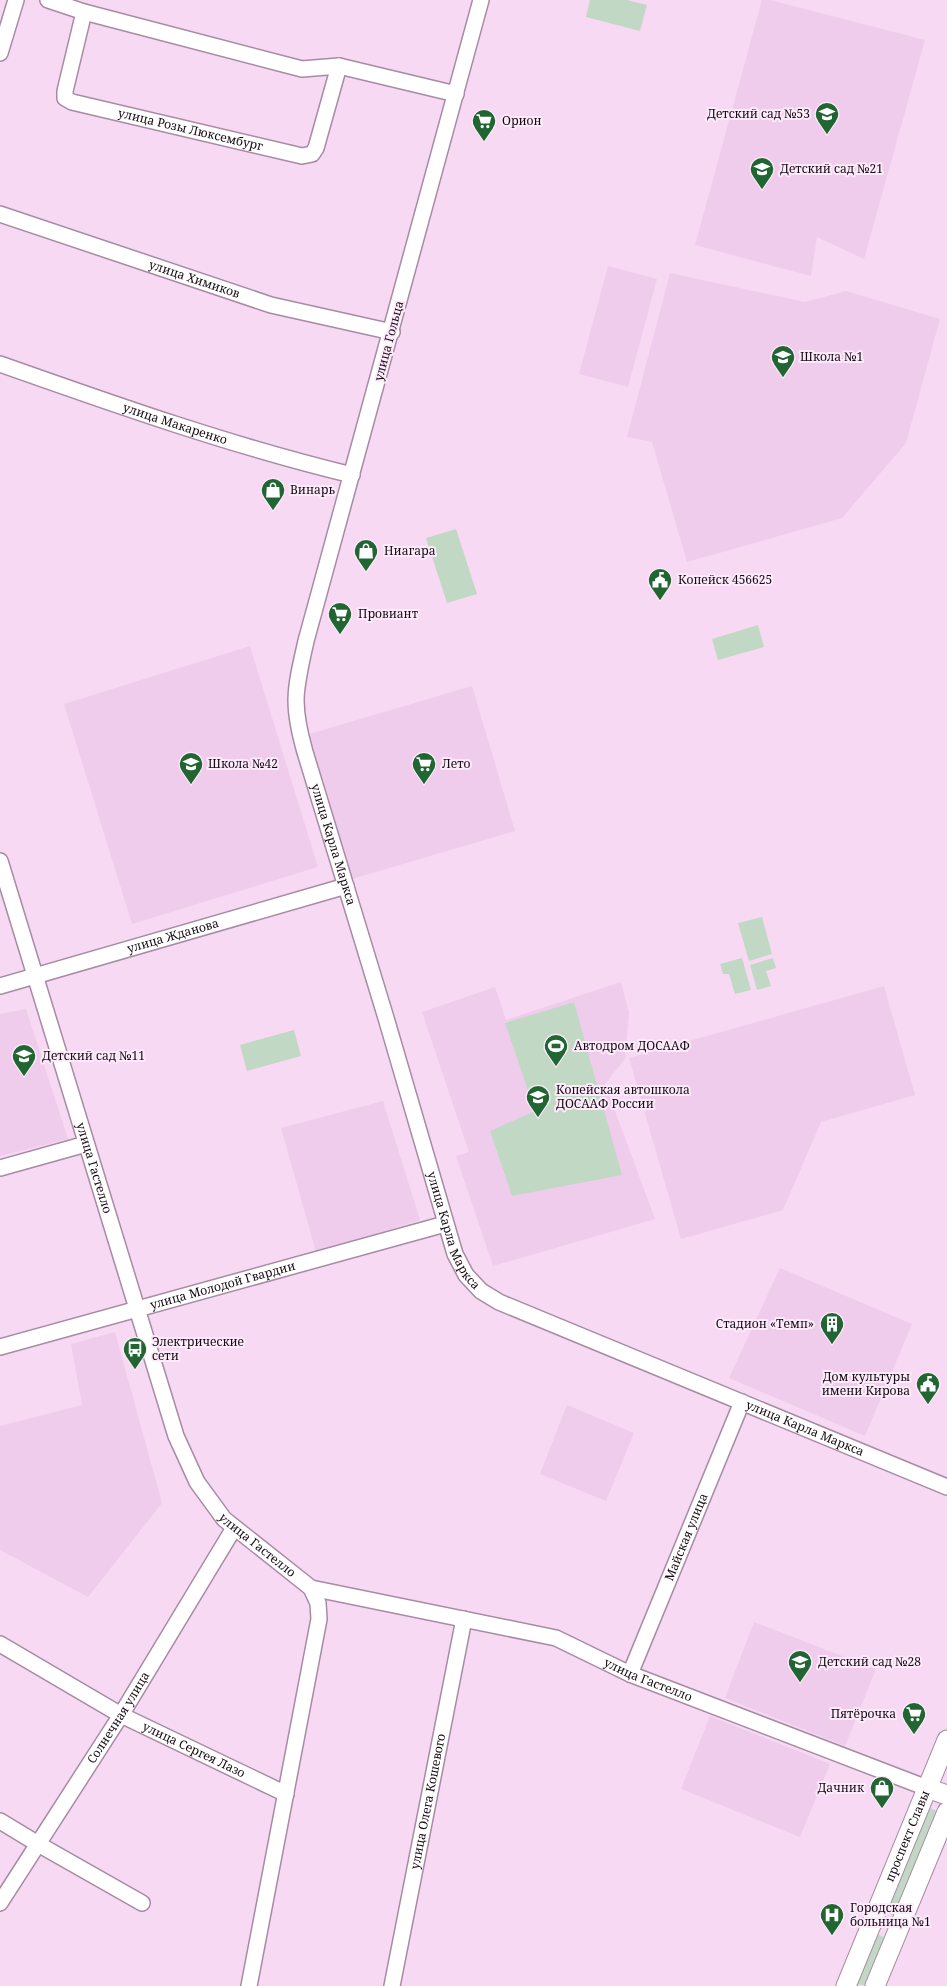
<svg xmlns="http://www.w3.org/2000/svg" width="947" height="1986" font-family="'Noto Serif',serif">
<rect width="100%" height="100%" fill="#f7d9f3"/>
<g fill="#f0ccec">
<path d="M 762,0 L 770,0 L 925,40 L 864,259 L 817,237 L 811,276 L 695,245 Z"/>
<path d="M 608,266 L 657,279 L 628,387 L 579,374 Z"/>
<path d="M 670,273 L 805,302 L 846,291 L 940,319 L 906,443 L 842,518 L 687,562 L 652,442 L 627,437 Z"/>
<path d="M 250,646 L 318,867 L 132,924 L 64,704 Z"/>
<path d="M 472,686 L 515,831 L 352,879 L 309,734 Z"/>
<path d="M 621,982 L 629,1013 L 625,1059 L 605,1084 L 655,1219 L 493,1266 L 456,1156 L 469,1152 L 422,1012 L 495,987 L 506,1020 Z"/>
<path d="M 884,986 L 915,1095 L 821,1122 L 783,1210 L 681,1239 L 629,1058 Z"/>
<path d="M 26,1009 L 68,1139 L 0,1156 L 0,1014 Z"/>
<path d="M 383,1101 L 420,1220 L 316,1252 L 281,1128 Z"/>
<path d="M 780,1268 L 912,1324 L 865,1436 L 729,1378 Z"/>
<path d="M 115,1332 L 162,1503 L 88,1597 L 0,1550 L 0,1426 L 82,1405 L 71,1344 Z"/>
<path d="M 567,1405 L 634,1433 L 606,1501 L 540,1474 Z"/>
<path d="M 754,1622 L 876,1669 L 845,1746 L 725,1698 Z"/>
<path d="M 710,1716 L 830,1764 L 800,1837 L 681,1789 Z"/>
</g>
<g fill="#c1d9c4">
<path d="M 590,0 L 627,0 L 647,5 L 640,31 L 586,17 Z"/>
<path d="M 456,529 L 477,594 L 447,603 L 426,538 Z"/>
<path d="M 758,625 L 764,647 L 718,660 L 712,639 Z"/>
<path d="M 762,917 L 772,954 L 749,961 L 738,923 Z"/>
<path d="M 742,958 L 751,990 L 735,994 L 729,974 L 723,974 L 720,964 Z"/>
<path d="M 773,958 L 776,968 L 766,971 L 771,986 L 757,990 L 750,965 Z"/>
<path d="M 574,1002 L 622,1175 L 512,1196 L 490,1131 L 535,1111 L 505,1023 Z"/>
<path d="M 294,1030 L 301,1056 L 247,1071 L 240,1045 Z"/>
<path d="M 930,1808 L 941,1813 L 898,1918 L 887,1913 Z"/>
<path d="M 877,1934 L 888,1939 L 869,1986 L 856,1984 Z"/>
</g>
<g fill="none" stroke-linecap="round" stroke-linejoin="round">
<g stroke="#a78ba3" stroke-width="18">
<g id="minor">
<path d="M 48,0 L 84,12 L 302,69 L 339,66 L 456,94"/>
<path id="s1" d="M 481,0 L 306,641 C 295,690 291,703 305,752 L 386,1018 L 455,1254 L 466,1275 L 481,1291 L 499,1302 L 947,1487"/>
<path id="s2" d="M 84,12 L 65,91 L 65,98 L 72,102 L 302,156 L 312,154 L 316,148 L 339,66"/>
<path d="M 0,53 L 16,0"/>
<path id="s3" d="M 0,214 L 271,305 L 392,332"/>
<path id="s4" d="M 0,364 C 116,405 232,446 352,475"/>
<path id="s5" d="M 0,861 L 176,1436 L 197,1482 L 224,1519 L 311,1588 L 556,1638 L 630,1674 L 927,1788"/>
<path id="s6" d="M 0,986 L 346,886"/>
<path d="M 0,1168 L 86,1144"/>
<path id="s7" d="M 0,1347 L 445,1224"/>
<path id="s8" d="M 0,1644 L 121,1715 L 286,1794"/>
<path id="s9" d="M 630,1674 L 742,1402"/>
<path d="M 0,1821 L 38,1844 L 142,1903"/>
<path id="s10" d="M 0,1903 L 121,1715 L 234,1528"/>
<path d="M 249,1986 L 319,1619 L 318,1603 L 311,1588"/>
<path id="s11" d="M 392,1986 L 464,1619"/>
</g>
</g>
<g stroke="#a78ba3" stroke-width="21">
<g id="major">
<path d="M 927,1788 L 947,1795"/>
<path id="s12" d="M 846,1986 L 947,1740"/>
<path d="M 875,1986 L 947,1812"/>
</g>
</g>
<use href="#minor" stroke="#fff" stroke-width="15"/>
<use href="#major" stroke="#fff" stroke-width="19"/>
</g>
<defs>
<g id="school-pin" transform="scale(1.25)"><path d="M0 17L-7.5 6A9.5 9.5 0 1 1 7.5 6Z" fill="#216632" stroke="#fdeafa"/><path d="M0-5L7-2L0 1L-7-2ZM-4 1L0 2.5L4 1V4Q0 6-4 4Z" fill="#fff"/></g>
<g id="supermarket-pin" transform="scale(1.25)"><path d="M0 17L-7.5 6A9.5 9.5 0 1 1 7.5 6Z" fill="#216632" stroke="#fdeafa"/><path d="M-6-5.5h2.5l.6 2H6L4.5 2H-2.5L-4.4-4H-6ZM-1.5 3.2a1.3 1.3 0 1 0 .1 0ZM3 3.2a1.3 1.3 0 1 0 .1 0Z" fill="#fff"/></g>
<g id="shop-pin" transform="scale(1.25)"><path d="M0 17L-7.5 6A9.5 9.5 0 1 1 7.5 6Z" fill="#216632" stroke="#fdeafa"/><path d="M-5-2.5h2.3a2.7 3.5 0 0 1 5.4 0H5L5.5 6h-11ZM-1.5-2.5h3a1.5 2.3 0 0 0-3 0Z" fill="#fff"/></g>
<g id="civic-pin" transform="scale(1.25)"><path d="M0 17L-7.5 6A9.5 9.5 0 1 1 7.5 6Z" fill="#216632" stroke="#fdeafa"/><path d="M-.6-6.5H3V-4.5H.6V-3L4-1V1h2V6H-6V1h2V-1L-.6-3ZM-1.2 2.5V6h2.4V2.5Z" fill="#fff"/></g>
<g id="stadium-pin" transform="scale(1.25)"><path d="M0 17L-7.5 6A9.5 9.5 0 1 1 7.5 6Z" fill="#216632" stroke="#fdeafa"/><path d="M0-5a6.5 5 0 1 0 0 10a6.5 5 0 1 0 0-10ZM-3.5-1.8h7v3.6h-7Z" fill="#fff"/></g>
<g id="university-pin" transform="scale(1.25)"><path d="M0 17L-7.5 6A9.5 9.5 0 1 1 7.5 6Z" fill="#216632" stroke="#fdeafa"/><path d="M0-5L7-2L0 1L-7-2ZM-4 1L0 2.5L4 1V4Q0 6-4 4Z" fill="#fff"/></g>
<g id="building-pin" transform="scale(1.25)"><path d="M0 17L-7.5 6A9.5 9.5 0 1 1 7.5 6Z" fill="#216632" stroke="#fdeafa"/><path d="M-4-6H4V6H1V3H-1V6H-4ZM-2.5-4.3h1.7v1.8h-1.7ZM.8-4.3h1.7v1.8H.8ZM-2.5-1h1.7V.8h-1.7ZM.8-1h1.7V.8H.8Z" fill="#fff"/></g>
<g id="bus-pin" transform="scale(1.25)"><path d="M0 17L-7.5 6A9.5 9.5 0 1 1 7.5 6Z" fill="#216632" stroke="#fdeafa"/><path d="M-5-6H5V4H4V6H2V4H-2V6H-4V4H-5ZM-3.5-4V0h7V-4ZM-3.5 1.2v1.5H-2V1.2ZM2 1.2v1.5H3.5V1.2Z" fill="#fff"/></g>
<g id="hospital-pin" transform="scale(1.25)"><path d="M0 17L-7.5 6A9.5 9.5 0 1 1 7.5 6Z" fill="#216632" stroke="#fdeafa"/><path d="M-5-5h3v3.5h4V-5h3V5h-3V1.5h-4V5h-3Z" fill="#fff"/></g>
</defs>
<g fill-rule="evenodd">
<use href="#school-pin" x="827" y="114"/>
<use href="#supermarket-pin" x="484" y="121"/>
<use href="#school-pin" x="762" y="169"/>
<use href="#school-pin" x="783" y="357"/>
<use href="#shop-pin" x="273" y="490"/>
<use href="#shop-pin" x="366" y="551"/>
<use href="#civic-pin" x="660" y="580"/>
<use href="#supermarket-pin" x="340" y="614"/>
<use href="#school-pin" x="191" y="764"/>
<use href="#supermarket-pin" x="424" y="764"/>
<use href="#stadium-pin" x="556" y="1046"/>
<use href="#school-pin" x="24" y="1056"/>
<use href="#university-pin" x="538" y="1097"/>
<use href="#building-pin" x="832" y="1324"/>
<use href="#bus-pin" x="135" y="1349"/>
<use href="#civic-pin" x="928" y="1384"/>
<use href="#school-pin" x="800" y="1662"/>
<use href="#supermarket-pin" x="914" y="1714"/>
<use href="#shop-pin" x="882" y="1788"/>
<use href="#hospital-pin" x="832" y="1915"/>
</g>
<g text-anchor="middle" stroke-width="4" stroke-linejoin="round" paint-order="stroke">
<g font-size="12" fill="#150b14" stroke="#fdeafa" text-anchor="start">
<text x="810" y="118" text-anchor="end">Детский сад №53</text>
<text x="502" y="125">Орион</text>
<text x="780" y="173">Детский сад №21</text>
<text x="800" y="361">Школа №1</text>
<text x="290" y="494">Винарь</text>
<text x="384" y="555">Ниагара</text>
<text x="678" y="584">Копейск 456625</text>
<text x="358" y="618">Провиант</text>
<text x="208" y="768">Школа №42</text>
<text x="442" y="768">Лето</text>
<text x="574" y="1050">Автодром ДОСААФ</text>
<text x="42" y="1060">Детский сад №11</text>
<text x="556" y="1094">Копейская автошкола<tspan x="556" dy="14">ДОСААФ России</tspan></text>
<text x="814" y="1328" text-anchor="end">Стадион «Темп»</text>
<text x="152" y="1346">Электрические<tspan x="152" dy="14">сети</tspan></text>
<text x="910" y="1381" text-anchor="end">Дом культуры<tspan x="910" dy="14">имени Кирова</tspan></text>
<text x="818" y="1666">Детский сад №28</text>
<text x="896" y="1718" text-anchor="end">Пятёрочка</text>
<text x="864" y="1792" text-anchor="end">Дачник</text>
<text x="850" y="1912">Городская<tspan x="850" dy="14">больница №1</tspan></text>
</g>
<g font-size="12" fill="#150b14" stroke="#fdeafa">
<text dy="4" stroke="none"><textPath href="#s2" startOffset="218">улица Розы Люксембург</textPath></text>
<text dy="4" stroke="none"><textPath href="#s3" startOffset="205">улица Химиков</textPath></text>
<text transform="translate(389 341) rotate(-75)" y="4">улица Гольца</text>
<text dy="4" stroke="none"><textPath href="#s4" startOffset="185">улица Макаренко</textPath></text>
<text dy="4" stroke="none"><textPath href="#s1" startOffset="874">улица Карла Маркса</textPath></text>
<text dy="4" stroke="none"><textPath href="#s6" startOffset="180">улица Жданова</textPath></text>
<text dy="4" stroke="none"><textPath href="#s5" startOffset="321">улица Гастелло</textPath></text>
<text dy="4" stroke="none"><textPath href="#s1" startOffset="1279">улица Карла Маркса</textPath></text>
<text dy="4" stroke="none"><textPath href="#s7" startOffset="231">улица Молодой Гвардии</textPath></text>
<text dy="4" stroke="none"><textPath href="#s1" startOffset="1699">улица Карла Маркса</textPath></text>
<text dy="4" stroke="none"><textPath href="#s9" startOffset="148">Майская улица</textPath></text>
<text dy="4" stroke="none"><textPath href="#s5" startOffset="740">улица Гастелло</textPath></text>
<text dy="4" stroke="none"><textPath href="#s5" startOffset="1160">улица Гастелло</textPath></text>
<text dy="4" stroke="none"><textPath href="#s10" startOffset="220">Солнечная улица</textPath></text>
<text dy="4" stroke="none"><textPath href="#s8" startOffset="221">улица Сергея Лазо</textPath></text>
<text dy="4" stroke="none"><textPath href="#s11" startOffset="188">улица Олега Кошевого</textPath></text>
<text dy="4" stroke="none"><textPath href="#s12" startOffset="162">проспект Славы</textPath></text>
</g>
</g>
</svg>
